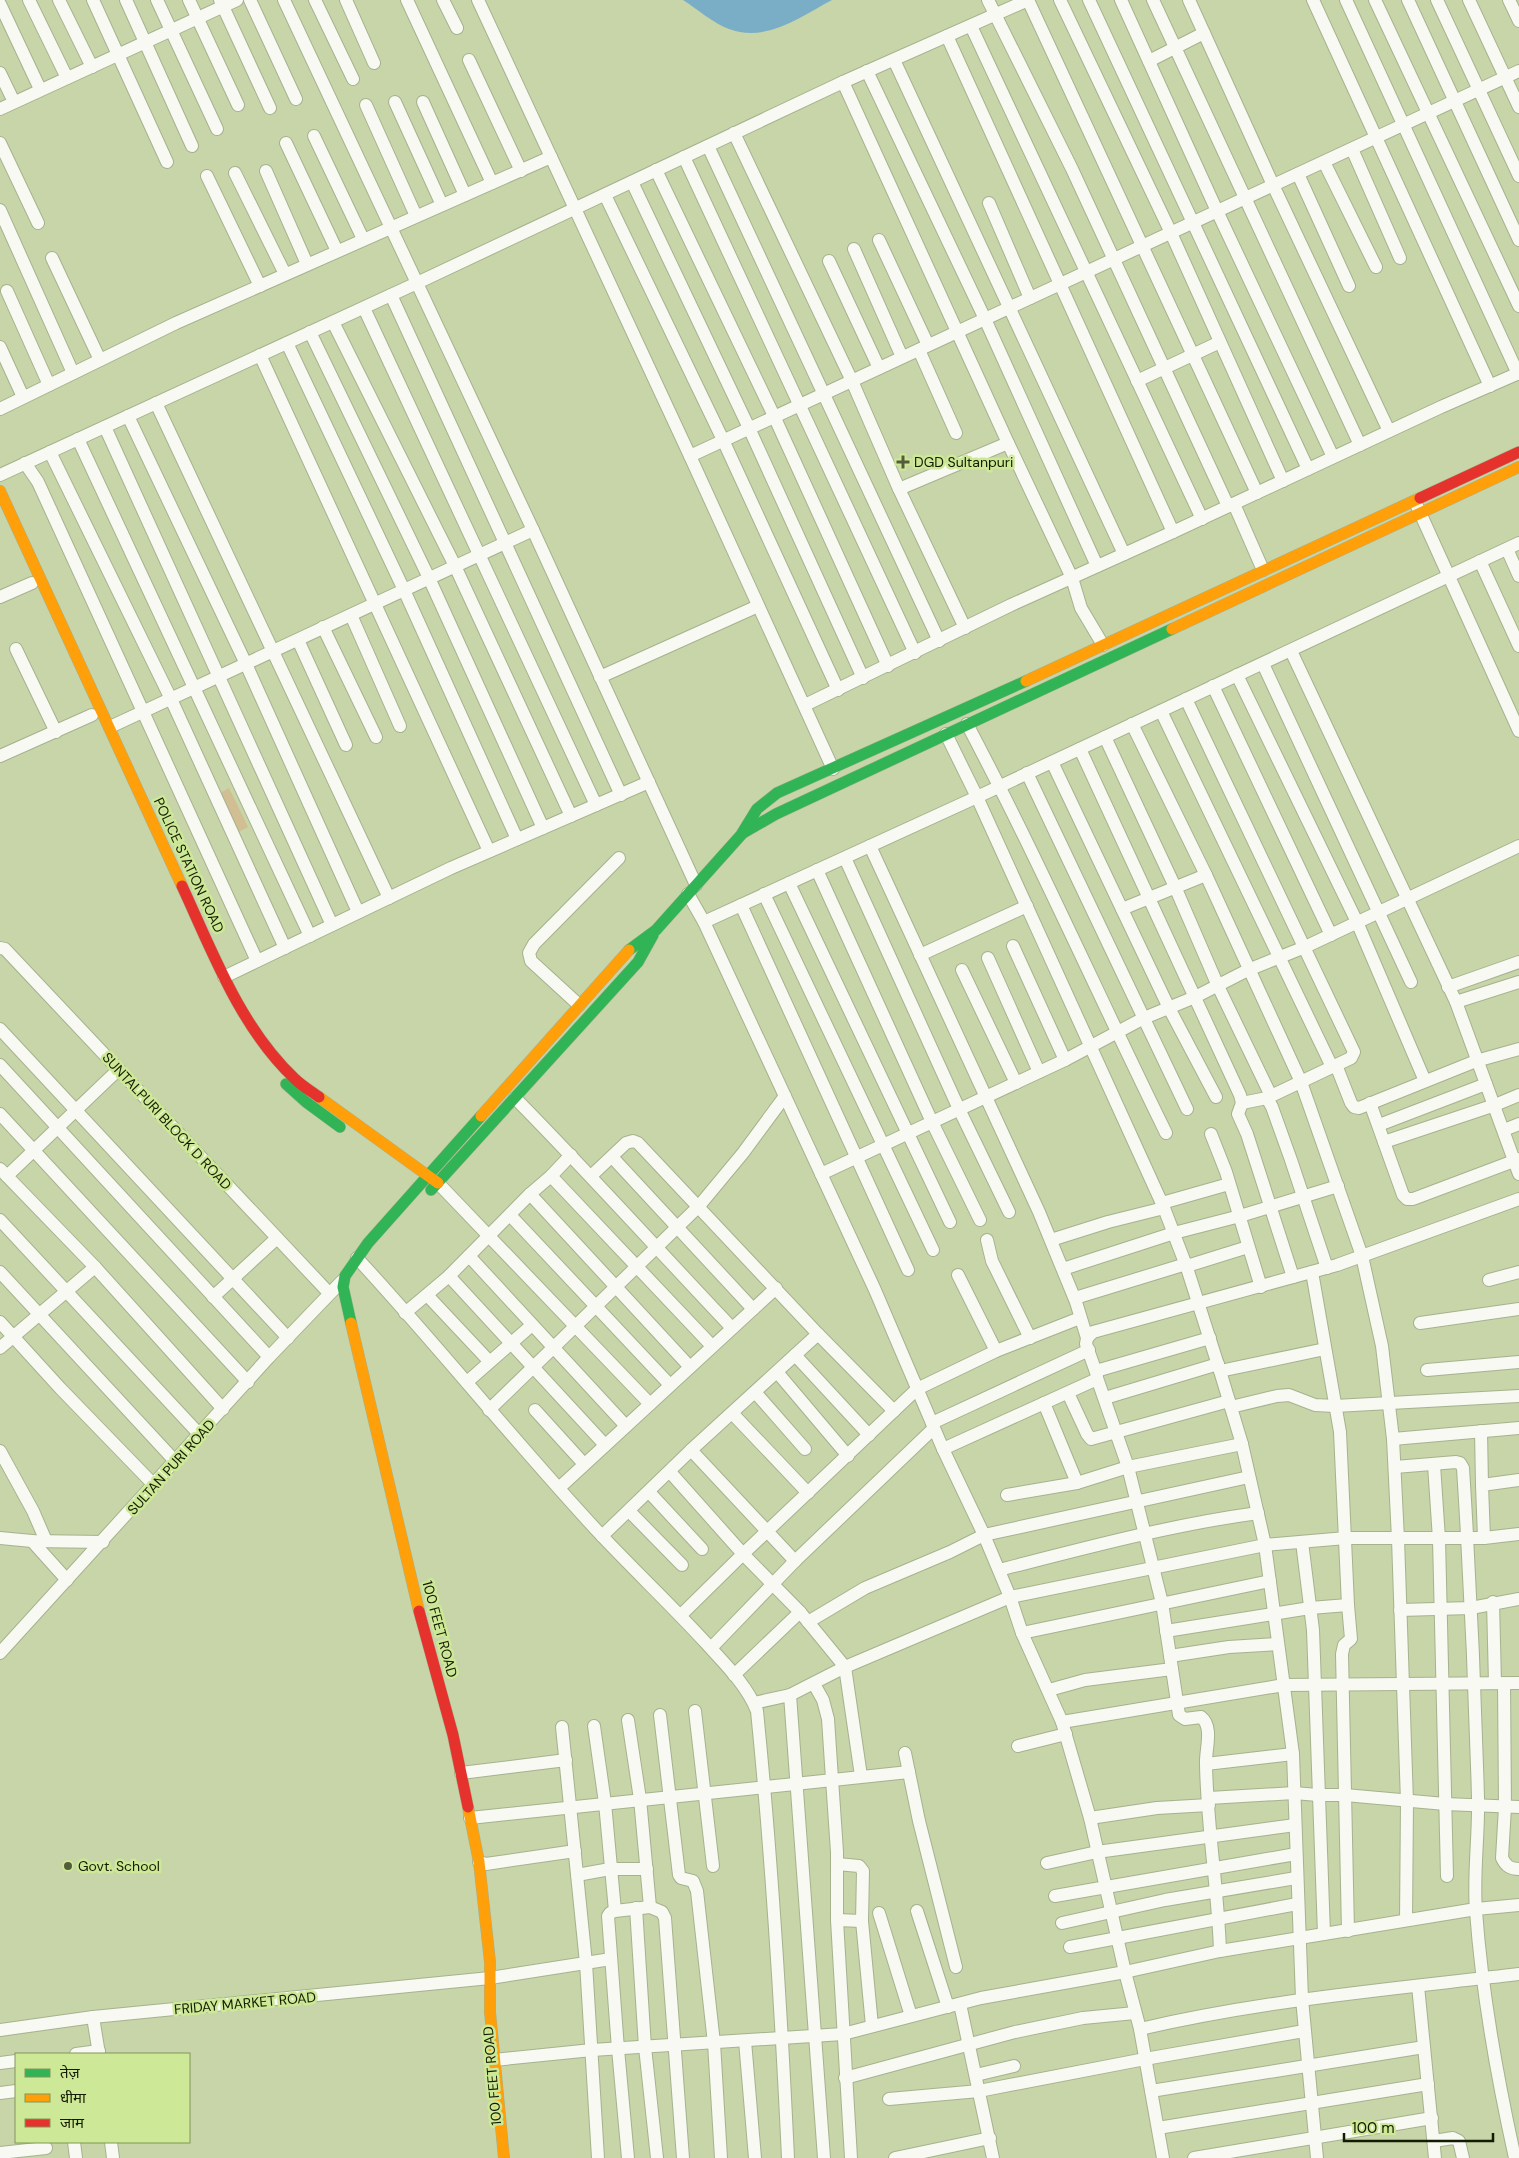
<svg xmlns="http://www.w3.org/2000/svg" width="1519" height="2158" font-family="'DM Sans','Noto Sans Devanagari',sans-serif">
<rect width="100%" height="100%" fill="#c7d5a9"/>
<path fill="#d1be93" d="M 229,788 L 248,827 L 233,835 L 222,797 L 222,792 Z"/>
<path fill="#7aaec7" d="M 683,0 L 832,0 C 800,17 766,43 729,29 C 713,23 697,9 683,0 Z"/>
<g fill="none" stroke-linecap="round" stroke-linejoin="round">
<g stroke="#a6b28e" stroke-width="14">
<g id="street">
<path d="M 29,0 L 67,78"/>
<path d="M 59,0 L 92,67"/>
<path d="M 93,0 L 167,162"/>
<path d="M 126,0 L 192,146"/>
<path d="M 157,0 L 217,129"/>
<path d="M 189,0 L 238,105"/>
<path d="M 220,0 L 270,108"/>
<path d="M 250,0 L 296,99"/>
<path d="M 284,0 L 533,530 L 696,885"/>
<path d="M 315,0 L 353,79"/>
<path d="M 346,0 L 374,63"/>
<path d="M 407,0 L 492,183"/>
<path d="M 443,0 L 457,28"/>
<path d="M 478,0 L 690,456 L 833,769"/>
<path d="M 988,0 L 1072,169 L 1228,506"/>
<path d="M 1028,0 L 1257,493"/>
<path d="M 1060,0 L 1171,233 L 1283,481"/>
<path d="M 1089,0 L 1308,469"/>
<path d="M 1121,0 L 1217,211 L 1333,457"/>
<path d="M 1153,0 L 1360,445"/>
<path d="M 1189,0 L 1273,185 L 1389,431"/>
<path d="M 1313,0 L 1490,386"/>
<path d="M 1346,0 L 1518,374"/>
<path d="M 1375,0 L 1519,306"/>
<path d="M 1408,0 L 1519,240"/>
<path d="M 1437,0 L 1519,176"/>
<path d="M 1469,0 L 1519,107"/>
<path d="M 1509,0 L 1519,21"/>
<path d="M 0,4 L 40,89"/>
<path d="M 971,26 L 1202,519"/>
<path d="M 947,36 L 1173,532"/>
<path d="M 469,60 L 521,171"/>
<path d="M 894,60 L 1124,554"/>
<path d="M 1149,61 L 1204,33"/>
<path d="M 867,71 L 985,319 L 1097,566"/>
<path d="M 0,73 L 14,102"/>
<path d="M 843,82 L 1008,443 L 1072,578 L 1081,608 L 1103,645"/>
<path d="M 395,102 L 442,205"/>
<path d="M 423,102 L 465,195"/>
<path d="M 366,105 L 416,216"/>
<path d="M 0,109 L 237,0"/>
<path d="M 734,133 L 852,381 L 899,489 L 965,628"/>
<path d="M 314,136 L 363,239"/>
<path d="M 0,143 L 38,223"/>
<path d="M 286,143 L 337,251"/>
<path d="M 708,146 L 939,641"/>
<path d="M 1352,149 L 1400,258"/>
<path d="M 684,157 L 915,653"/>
<path d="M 1324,162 L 1376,267"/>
<path d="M 656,170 L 774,416 L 888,666"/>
<path d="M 266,171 L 307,264"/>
<path d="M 235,173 L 285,274"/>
<path d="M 1298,174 L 1349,286"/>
<path d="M 207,176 L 260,286"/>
<path d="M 632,182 L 749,428 L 863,678"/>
<path d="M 605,195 L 723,440 L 838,690"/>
<path d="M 989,203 L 1030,298"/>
<path d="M 0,210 L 73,373"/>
<path d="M 879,240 L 928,345"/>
<path d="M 854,249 L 902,357"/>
<path d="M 52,258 L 100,360"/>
<path d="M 829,261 L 879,368"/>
<path d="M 7,291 L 49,385"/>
<path d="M 391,295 L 621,795"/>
<path d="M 364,308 L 596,805"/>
<path d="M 333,322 L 455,566 L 571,816"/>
<path d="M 310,332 L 429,578 L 543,828"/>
<path d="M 287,343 L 404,590 L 517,839"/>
<path d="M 0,347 L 23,397"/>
<path d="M 919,350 L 956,433"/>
<path d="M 260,355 L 489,851"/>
<path d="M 1137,381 L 1220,342"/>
<path d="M 156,403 L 389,898"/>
<path d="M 0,409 L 176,323 L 551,157"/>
<path d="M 128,416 L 246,664 L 358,912"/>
<path d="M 105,427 L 332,925"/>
<path d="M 78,439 L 310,936"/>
<path d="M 50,452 L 171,699 L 285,948"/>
<path d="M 690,456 L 1519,71"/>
<path d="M 25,463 L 38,482 L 257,961"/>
<path d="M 0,475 L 417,283 L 843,82 L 1028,0"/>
<path d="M 899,489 L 1008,443"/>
<path d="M 1234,504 L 1263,570"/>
<path d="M 1417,506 L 1519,731"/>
<path d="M 1507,549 L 1519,576"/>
<path d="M 1480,561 L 1519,646"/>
<path d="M 0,597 L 32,583"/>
<path d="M 351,615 L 400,726"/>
<path d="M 323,627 L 376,737"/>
<path d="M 298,640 L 346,745"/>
<path d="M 16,649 L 56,732"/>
<path d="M 1291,651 L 1456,1002 L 1519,1174"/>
<path d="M 1263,664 L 1411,982"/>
<path d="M 1237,675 L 1357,922 L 1425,1081"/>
<path d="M 600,677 L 758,606"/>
<path d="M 1213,686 L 1331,935"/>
<path d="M 1186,699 L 1354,1052 L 1351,1058 L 1271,1096"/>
<path d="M 805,705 L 1011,605 L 1173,532 L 1441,407 L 1519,373"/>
<path d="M 1161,711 L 1332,1067"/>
<path d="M 967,724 C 1038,858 1099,997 1166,1133"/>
<path d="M 1132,724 L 1206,875 L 1301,1082 L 1362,1256 L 1382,1346 L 1393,1439 L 1398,1539 L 1407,1802 L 1406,1920"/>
<path d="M 110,727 L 533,530"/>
<path d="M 946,734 L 977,797 L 1164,1208 L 1187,1268 L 1220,1371 L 1242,1444 L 1265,1545 L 1293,1754 L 1302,1999 L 1317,2158"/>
<path d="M 1105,737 L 1176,889 L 1218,986 L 1271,1096 L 1267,1098 L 1272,1107 L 1291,1160 L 1327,1268"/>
<path d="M 1080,749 L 1240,1095 L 1242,1103 L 1238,1114 L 1247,1134 L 1293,1277"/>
<path d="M 0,756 L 92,715"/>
<path d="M 1052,762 L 1169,1008 L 1216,1097"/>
<path d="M 1027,773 L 1187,1109"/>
<path d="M 870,846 L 1039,1212 L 1076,1302 L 1087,1338 L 1086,1344 L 1097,1375 L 1095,1380 L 943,1449"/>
<path d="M 845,858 L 959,1109 L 1009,1212"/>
<path d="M 817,870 L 932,1122 L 980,1220"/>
<path d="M 789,883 L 950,1222"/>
<path d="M 688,894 L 704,922 L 875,1290 L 943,1449 L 984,1535 L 1010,1597 L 1022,1633 L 1062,1722 L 1090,1818 L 1125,1972 L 1140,2029 L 1163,2158"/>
<path d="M 764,894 L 933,1250"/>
<path d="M 741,905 L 908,1270"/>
<path d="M 1122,909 L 1206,875"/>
<path d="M 704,922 L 977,797 L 1519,543"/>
<path d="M 1013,946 L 1065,1060"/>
<path d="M 0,948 L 5,949 L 329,1293"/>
<path d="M 920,955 L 1027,906"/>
<path d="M 988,958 L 1039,1072"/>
<path d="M 962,970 L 1016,1083"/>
<path d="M 224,977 L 451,868 L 649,782"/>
<path d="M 1448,987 L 1519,962"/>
<path d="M 1456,1002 L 1519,982"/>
<path d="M 579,1005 L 531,961 L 529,953 L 534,944 L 619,858"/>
<path d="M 0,1029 L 288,1338"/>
<path d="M 0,1065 L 269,1357"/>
<path d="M 1336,1065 L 1351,1103 L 1354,1107 L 1359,1108 L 1476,1061 L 1519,1049"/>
<path d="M 515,1098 C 589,1173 659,1251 732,1328"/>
<path d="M 1242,1103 L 1267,1098"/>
<path d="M 1370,1103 L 1403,1195 L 1407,1199 L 1413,1199 L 1519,1159"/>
<path d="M 0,1114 L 248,1382"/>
<path d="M 1379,1125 L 1486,1084"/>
<path d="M 1504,1130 L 1519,1124"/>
<path d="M 1211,1134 L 1226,1172 L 1261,1287"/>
<path d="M 1384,1142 L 1495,1105 L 1519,1095"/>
<path d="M 613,1158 L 753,1309"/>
<path d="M 0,1169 L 95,1267 L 223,1409"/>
<path d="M 821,1174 L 1065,1060 L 1144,1018 L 1195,997 L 1248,970 L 1305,947 L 1519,846"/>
<path d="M 7,1176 L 119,1069"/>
<path d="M 551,1176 L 712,1346"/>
<path d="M 591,1176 L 626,1143 L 633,1141 L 638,1143 L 818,1334 L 894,1411"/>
<path d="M 438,1183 L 650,1404"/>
<path d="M 530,1194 L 690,1367"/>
<path d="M 1162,1203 L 1229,1184"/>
<path d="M 510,1215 L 670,1385"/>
<path d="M 0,1220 L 200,1435"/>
<path d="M 987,1240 L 992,1261 L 1030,1338"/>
<path d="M 1051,1240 L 1108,1222 L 1164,1208"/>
<path d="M 469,1256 L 626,1426"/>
<path d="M 357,1258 C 441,1349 518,1446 602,1536 C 636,1572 672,1606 705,1642 C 724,1663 747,1685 757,1711 C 772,1860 781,2009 788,2158"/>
<path d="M 1187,1266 L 1248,1247"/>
<path d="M 1063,1269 L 1174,1233 L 1240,1216 L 1338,1186"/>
<path d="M 0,1272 L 175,1461"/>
<path d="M 1312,1272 L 1340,1432 L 1348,1605 L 1351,1639 L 1344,1645 L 1342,1654 L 1348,1931"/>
<path d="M 958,1275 L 996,1351"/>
<path d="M 449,1276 L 605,1445"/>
<path d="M 1489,1280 L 1519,1272"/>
<path d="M 427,1295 L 489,1361"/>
<path d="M 213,1297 L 277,1238"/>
<path d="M 1075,1298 L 1186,1264"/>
<path d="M 405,1313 L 449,1276 L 530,1194 L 551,1176 L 571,1155"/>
<path d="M 0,1322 L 60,1388 L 154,1485"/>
<path d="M 1420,1323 L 1519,1309"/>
<path d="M 1087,1338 L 1093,1332 L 1337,1265 L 1519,1199"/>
<path d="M 0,1348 L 95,1267"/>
<path d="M 795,1355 L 869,1435"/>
<path d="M 1427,1370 L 1519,1362"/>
<path d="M 1096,1371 L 1210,1338"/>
<path d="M 1220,1371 L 1325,1349"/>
<path d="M 777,1372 L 848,1456"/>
<path d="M 1097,1378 L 1128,1467 L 1162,1603 L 1179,1715 L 1185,1719 L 1201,1717 C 1214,1727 1205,1751 1206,1764 C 1207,1827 1218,1889 1220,1951"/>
<path d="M 467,1382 L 532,1325"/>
<path d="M 755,1392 L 805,1449"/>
<path d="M 1068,1393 L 1087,1434 L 1091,1439 L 1229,1401"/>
<path d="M 1105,1398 L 1218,1364"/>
<path d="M 1044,1403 L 1077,1483"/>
<path d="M 1231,1407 L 1277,1396 L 1289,1395 L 1315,1405 L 1335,1406 L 1519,1396"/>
<path d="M 489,1410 L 699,1206 L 743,1153 L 785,1096"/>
<path d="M 535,1410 L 584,1464"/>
<path d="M 732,1413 L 808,1493"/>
<path d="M 932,1423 L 1089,1350"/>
<path d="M 1481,1431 L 1482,1485"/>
<path d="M 1393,1439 L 1519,1428"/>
<path d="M 691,1450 L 795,1561"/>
<path d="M 0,1451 L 33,1511 L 46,1541"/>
<path d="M 1434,1465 L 1439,1539 L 1447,1876"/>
<path d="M 1395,1467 L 1456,1462 L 1460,1463 L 1463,1468 C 1470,1578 1475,1688 1478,1798 C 1479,1835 1473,1874 1476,1911 C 1482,1994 1497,2077 1515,2158"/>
<path d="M 670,1472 L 743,1554 L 800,1612 L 845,1667 L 861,1776"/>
<path d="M 559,1488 L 776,1288"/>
<path d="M 649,1492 L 702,1549"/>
<path d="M 1007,1495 L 1077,1483 L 1128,1467 L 1242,1444"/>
<path d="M 629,1511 L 682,1565"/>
<path d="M 602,1536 L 691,1450 L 818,1334"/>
<path d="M 0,1538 L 32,1541 L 103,1542"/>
<path d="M 1484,1538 L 1519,1534"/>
<path d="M 32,1541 L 67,1580"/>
<path d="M 1302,1542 L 1313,1630 L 1324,1934"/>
<path d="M 999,1570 C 1085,1548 1170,1525 1258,1513"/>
<path d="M 1493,1602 L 1495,1683"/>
<path d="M 1400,1610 L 1471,1608 L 1519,1599"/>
<path d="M 681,1615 L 743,1554 L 917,1389 L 996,1351 L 1080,1318"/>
<path d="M 808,1622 L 865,1588 L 950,1552 L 984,1535 L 1249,1477"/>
<path d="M 1166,1631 L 1310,1608 L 1348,1605"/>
<path d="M 1022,1633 L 1270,1581"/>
<path d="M 711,1648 L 795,1561 L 934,1428"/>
<path d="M 0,1653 L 269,1357 L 342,1281"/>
<path d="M 1170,1656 L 1229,1647 L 1278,1644"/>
<path d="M 734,1675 L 800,1612"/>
<path d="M 1504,1683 L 1505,1807 L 1502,1858 C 1506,1866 1510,1869 1519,1869"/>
<path d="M 814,1684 L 823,1700 L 828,1719 L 832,1779 L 837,1852 L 837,1920 L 851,2158"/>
<path d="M 1049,1690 L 1085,1680 L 1172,1669"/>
<path d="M 790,1695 L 824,2158"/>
<path d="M 754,1703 L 790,1695 L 845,1667 L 1010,1597 L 1265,1545 L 1346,1538 L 1484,1538 L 1482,1485 L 1519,1480"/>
<path d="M 695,1711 L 713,1866"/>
<path d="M 660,1715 L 679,1875 L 681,1878 L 693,1881 L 697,1891 L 714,2043 L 721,2158"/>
<path d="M 628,1720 L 640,1799 L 650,1907"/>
<path d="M 1062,1722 L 1284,1685 L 1519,1683"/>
<path d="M 594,1726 L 605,1803 L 615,1911"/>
<path d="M 562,1727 L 586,1963 L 598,2158"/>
<path d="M 1018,1746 L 1066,1734"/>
<path d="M 905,1753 L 919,1821 L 956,1967"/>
<path d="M 1206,1764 L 1293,1754"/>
<path d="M 461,1773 L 566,1760"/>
<path d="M 1209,1798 L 1294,1793 L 1318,1795 L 1345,1795 L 1445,1804 L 1519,1807"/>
<path d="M 470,1818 L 909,1772"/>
<path d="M 1090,1818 L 1157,1808 L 1209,1805"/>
<path d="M 479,1862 L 486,1864 L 575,1851"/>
<path d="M 1047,1863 L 1097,1852 L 1295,1825"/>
<path d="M 837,1864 L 859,1866 L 863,1871 L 862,1921 L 872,2026"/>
<path d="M 577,1875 L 610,1869 L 647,1869"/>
<path d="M 1055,1896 L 1296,1854"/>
<path d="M 636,1908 L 645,2047 L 657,2158"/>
<path d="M 917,1911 L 948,2007"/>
<path d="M 879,1913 L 911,2016"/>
<path d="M 837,1920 L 862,1921"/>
<path d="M 1062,1923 L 1165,1900 L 1296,1878"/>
<path d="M 1070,1947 L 1297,1904"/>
<path d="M 1418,1986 L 1435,2158"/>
<path d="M 960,2004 L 993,2158"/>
<path d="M 93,2017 L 99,2054"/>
<path d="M 1140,2029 C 1264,2000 1392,1989 1519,1974"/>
<path d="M 0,2030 L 93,2017 L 490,1978 L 611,1959"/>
<path d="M 745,2041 L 755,2158"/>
<path d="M 76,2054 L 99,2051"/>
<path d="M 494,2060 L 592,2050 L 843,2034 L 981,1998 L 1125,1972 L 1220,1951 L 1476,1909 L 1519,1905"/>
<path d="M 0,2063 L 16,2061"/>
<path d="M 976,2075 L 1014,2066"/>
<path d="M 845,2078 L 1015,2032 L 1083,2018 L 1135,2013"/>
<path d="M 1151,2091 L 1424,2047"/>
<path d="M 0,2093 L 16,2091"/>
<path d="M 889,2099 L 979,2091 L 1145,2059 L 1304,2031"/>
<path d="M 1158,2128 L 1428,2084"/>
<path d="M 1434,2141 L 1453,2138 L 1459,2141 L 1463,2158"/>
<path d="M 74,2142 L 76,2158"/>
<path d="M 111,2142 L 113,2158"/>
<path d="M 0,2153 L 46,2148"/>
<path d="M 628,2158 L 618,2049 L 608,1916 L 610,1913 L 615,1911 L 650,1907 L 662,1912 L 665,1918 L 683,2158"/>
<path d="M 895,2158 L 990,2138"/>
<path d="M 1194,2158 L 1432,2118"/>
</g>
</g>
<g stroke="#a6b28e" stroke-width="12">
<g id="fast">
<path d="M 743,833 L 776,814 L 1172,629"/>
<path d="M 629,950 L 656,930 L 741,835 L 757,809 L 777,793 L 1026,681"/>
<path d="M 286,1084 L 306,1102 L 340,1127"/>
<path d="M 431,1190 L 638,962 L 653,935"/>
<path d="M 351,1323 L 343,1287 L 345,1276 L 368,1243 L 481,1116"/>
</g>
</g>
<g stroke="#a6b28e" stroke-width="12">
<g id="slow">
<path d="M 0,491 L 182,886"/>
<path d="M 1172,629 L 1519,467"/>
<path d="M 1026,681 L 1420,498"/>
<path d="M 319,1097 L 438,1183"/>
<path d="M 481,1116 L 629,950"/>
<path d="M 351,1323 L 419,1611"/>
<path d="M 468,1807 L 479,1862 L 490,1962 L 490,2012 L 504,2158"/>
</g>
</g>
<g stroke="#a6b28e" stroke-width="12">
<g id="jam">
<path d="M 1420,498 L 1519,452"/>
<path d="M 182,886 C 213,953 240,1027 295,1079 C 302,1086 311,1091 319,1097"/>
<path d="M 419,1611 L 453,1735 L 468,1807"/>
</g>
</g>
<use href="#street" stroke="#f7f9f2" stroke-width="12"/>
<use href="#fast" stroke="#30b455" stroke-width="11"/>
<use href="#slow" stroke="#ff9f0a" stroke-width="11"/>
<use href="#jam" stroke="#e5322d" stroke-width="11"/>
</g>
<g fill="#535d3b" stroke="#cde896" stroke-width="2">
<path d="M900.5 454.5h5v5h5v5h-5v5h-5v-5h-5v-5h5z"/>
<circle cx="68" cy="1866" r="5"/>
</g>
<g text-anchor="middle" stroke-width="5" stroke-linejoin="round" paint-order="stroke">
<g font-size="14" fill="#141c00" stroke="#cde896" text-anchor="start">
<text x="914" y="467">DGD Sultanpuri</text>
<text x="78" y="1871">Govt. School</text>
</g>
<g font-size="14" fill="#141c00" stroke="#cde896">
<text transform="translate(189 865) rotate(65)" y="5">POLICE STATION ROAD</text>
<text transform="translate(167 1121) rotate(47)" y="5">SUNTALPURI BLOCK D ROAD</text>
<text transform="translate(171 1467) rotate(-48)" y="5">SULTAN PURI ROAD</text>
<text transform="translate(440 1629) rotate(75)" y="5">100 FEET ROAD</text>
<text transform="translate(245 2003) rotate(-5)" y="5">FRIDAY MARKET ROAD</text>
<text transform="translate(492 2076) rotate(-95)" y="5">100 FEET ROAD</text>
</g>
</g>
<rect x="15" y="2053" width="175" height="90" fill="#cde896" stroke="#83965a"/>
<rect x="25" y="2069" width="25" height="8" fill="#30b455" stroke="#83965a"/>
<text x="60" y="2078" font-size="15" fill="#141c00">तेज़</text>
<rect x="25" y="2094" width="25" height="8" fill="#ff9f0a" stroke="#83965a"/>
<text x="60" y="2103" font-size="15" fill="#141c00">धीमा</text>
<rect x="25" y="2119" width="25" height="8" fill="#e5322d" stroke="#83965a"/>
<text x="60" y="2128" font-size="15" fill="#141c00">जाम</text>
<path d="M1344 2133v8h149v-8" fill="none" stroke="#141c00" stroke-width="2.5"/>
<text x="1352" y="2133" font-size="15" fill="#141c00" stroke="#cde896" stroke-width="4" paint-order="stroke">100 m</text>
</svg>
